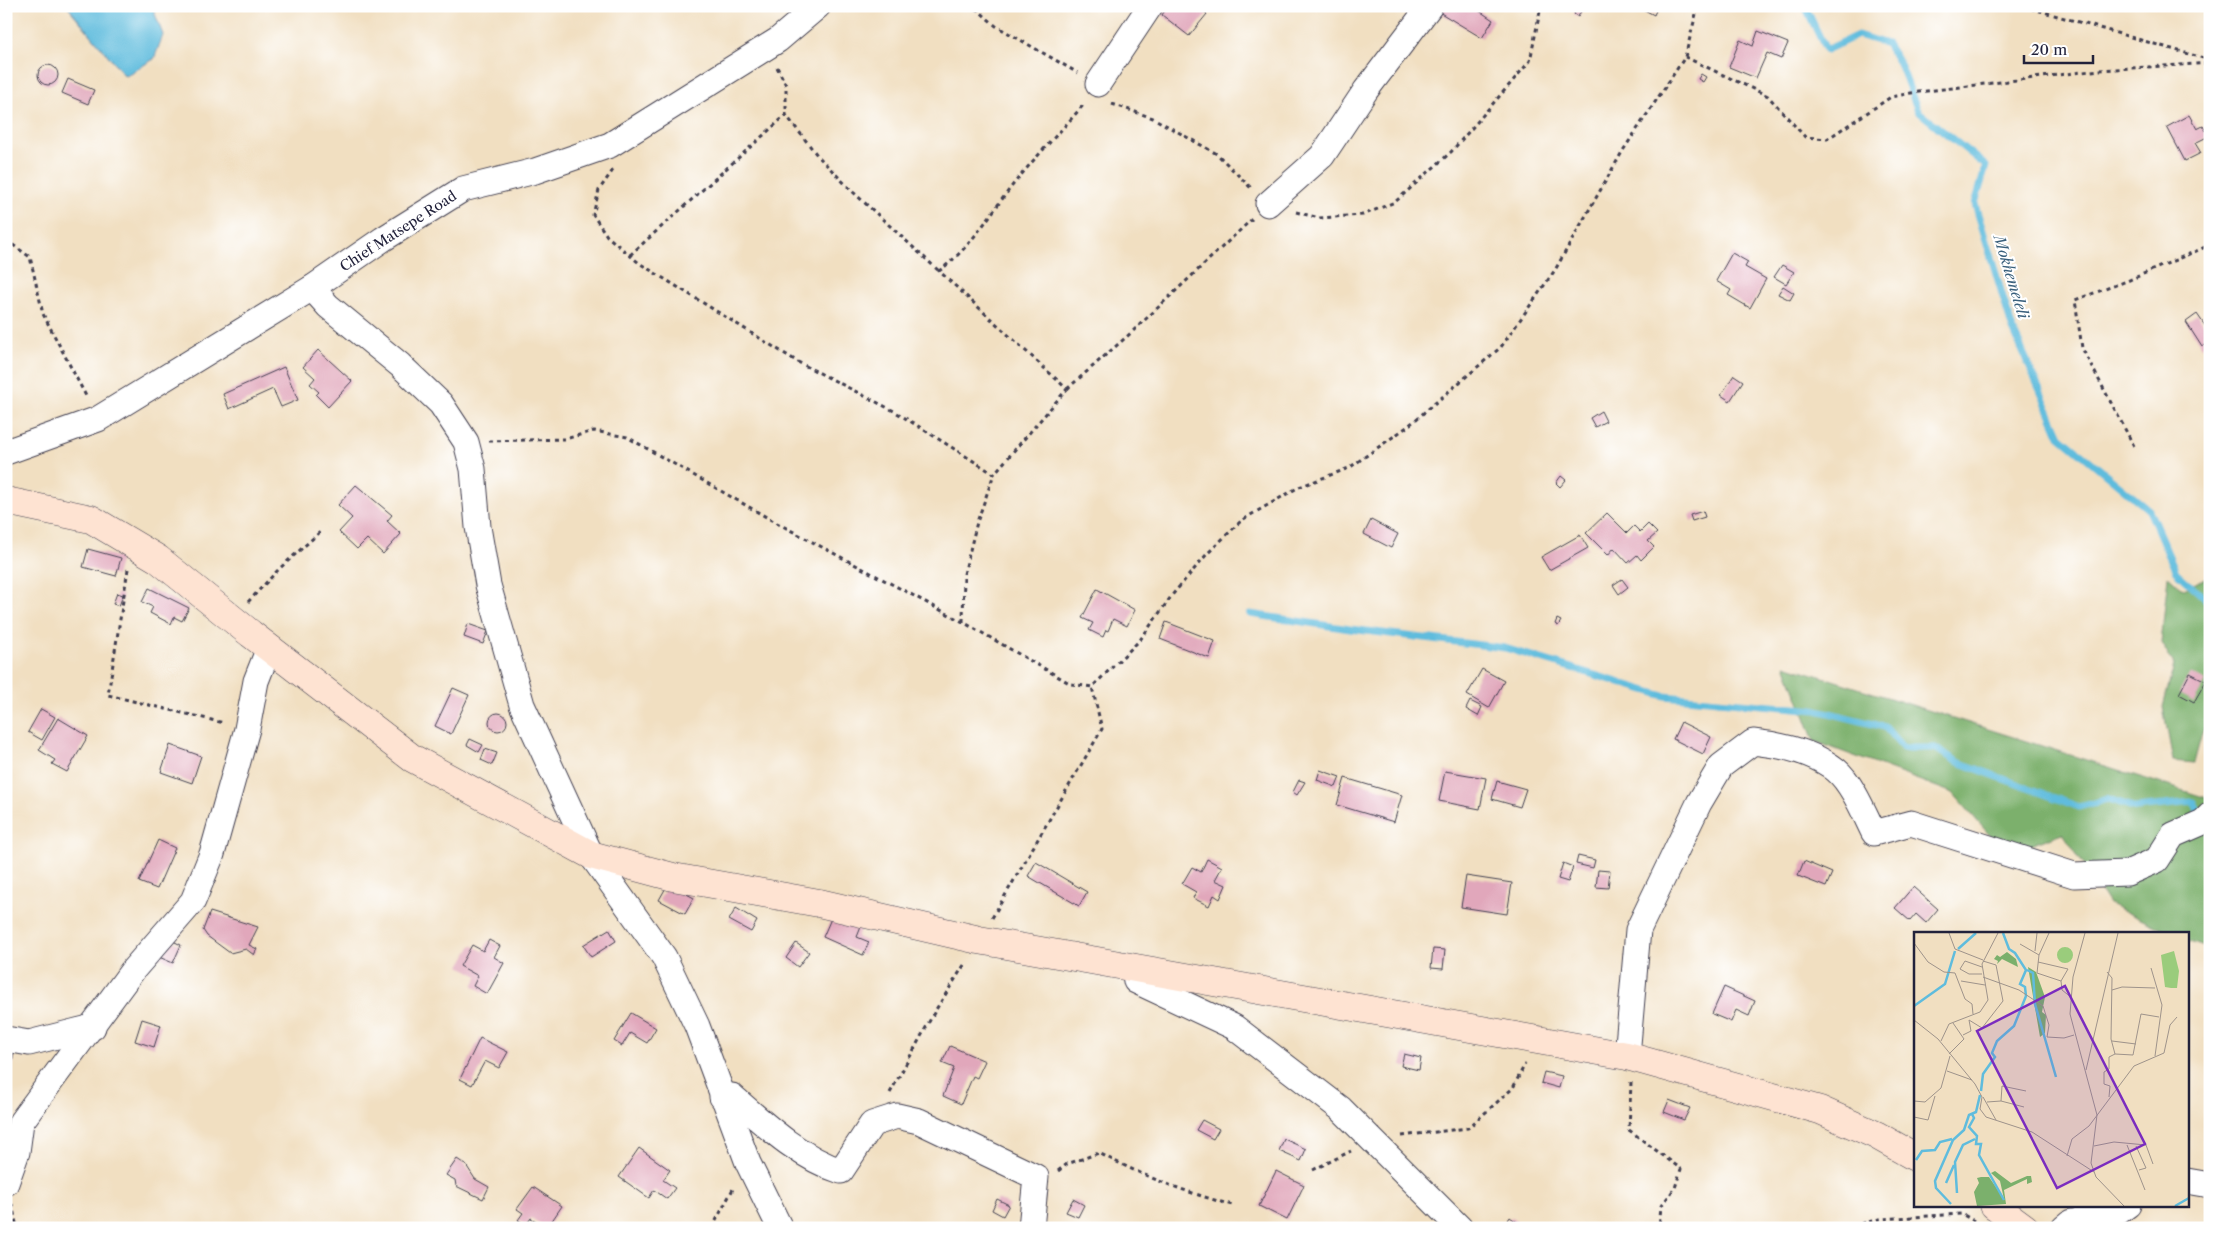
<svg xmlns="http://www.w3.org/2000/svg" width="2216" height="1234" font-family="'Libre Caslon Text',serif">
<rect width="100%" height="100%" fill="#fff"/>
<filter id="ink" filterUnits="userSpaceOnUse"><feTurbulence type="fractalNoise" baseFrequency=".02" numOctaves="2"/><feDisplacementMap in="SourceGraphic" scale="10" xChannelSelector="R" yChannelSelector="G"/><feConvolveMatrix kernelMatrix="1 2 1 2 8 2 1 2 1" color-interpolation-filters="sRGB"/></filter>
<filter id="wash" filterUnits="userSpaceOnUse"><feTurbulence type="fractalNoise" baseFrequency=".0096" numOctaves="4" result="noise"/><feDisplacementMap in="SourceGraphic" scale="20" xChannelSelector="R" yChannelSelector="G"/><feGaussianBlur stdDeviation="1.12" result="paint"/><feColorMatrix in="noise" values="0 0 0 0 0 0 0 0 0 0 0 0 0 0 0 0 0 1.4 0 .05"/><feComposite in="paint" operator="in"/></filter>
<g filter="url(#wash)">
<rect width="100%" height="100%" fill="#f1dfc1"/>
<g fill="#7bb06c" stroke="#4e6954">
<path d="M 2168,576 L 2183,589 L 2210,576 L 2210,716 L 2205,722 L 2194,763 L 2173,761 L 2163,707 L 2174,665 L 2161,643 Z"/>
<path d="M 1785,665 L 2210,799 L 2210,949 L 2187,941 L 2187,933 L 2170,933 L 2109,904 L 2063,833 L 2006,854 L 1953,793 L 1814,741 Z"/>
</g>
<path fill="#5fbcdd" stroke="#406f8c" d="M 67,6 L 152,6 L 163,35 L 154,59 L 125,76 Z"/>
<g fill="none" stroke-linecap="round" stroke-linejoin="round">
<g stroke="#5fbcdd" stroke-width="7">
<path d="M 1805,6 L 1826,50 L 1858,35 L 1887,44 L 1901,66 L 1918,111 L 1986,166 L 1975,204 L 2012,327 L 2060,436 L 2149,510 L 2176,572 L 2210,603"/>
<path d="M 1250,614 L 1350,629 L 1505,648 L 1664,696 L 1817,710 L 1885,727 L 1903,748 L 1935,748 L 1958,762 L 2079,807 L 2108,799 L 2136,808 L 2193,802 L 2201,818"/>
</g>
</g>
<g id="blocks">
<g fill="#e1a7bb">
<path d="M 1168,6 L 1198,6 L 1207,14 L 1189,36 L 1162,15 Z"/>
<path d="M 1442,6 L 1472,6 L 1493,20 L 1482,38 L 1439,12 Z"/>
<path d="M 1637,6 L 1658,6 L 1654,15 Z"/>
<path d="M 1577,8 L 1581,11 L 1578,17 L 1574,14 Z"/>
<path d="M 1758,31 L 1788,43 L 1781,59 L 1767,53 L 1756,78 L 1729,67 L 1740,40 L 1753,46 Z"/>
<circle cx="48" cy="75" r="10"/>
<path d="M 1701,74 L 1706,77 L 1703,82 L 1698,79 Z"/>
<path d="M 68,79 L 94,90 L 88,104 L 62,93 Z"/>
<path d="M 2189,115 L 2197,129 L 2203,126 L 2209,136 L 2195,143 L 2201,153 L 2185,161 L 2167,127 Z"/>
<path d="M 1732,253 L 1748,262 L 1745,267 L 1766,279 L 1750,308 L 1728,295 L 1731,290 L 1716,281 Z"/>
<path d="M 1782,265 L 1794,272 L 1786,284 L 1774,277 Z"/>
<path d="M 1783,286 L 1794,293 L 1790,300 L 1778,294 Z"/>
<path d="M 2197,314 L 2210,333 L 2210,342 L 2202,347 L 2186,322 Z"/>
<path d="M 318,350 L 352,381 L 328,407 L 316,395 L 319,392 L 310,384 L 315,378 L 303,367 Z"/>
<path d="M 284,367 L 298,400 L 281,407 L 273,389 L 229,409 L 223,394 Z"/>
<path d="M 1734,375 L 1743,381 L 1730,401 L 1721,395 Z"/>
<path d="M 1601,411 L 1606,421 L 1595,427 L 1590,418 Z"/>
<path d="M 1561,476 L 1566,480 L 1560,487 L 1556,483 Z"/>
<path d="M 356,485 L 392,515 L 387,521 L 401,534 L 383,554 L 367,539 L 357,549 L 339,532 L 352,518 L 338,505 Z"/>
<path d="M 1703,511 L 1705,517 L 1692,521 L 1690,515 Z"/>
<path d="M 1607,513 L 1627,533 L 1634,526 L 1640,532 L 1648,524 L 1657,533 L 1648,541 L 1654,547 L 1641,560 L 1637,555 L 1628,563 L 1614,548 L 1608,555 L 1586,533 Z"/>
<path d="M 1371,520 L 1398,534 L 1391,548 L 1364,534 Z"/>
<path d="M 1580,535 L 1588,548 L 1549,570 L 1541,557 Z"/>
<path d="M 88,549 L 121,558 L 116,576 L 83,567 Z"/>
<path d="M 1622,579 L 1628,587 L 1619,594 L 1613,585 Z"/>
<path d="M 149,588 L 189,608 L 182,621 L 174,617 L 171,624 L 150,613 L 153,607 L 142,602 Z"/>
<path d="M 1097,589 L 1135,610 L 1127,626 L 1113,619 L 1108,631 L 1106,630 L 1103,637 L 1089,630 L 1093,623 L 1082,618 Z"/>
<path d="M 117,593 L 123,595 L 119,606 L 113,604 Z"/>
<path d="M 1557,619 L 1561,621 L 1558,626 L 1555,624 Z"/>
<path d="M 1166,622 L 1215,641 L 1209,658 L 1160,639 Z"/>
<path d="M 468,624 L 488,631 L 483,644 L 464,637 Z"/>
<path d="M 1482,669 L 1504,681 L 1489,708 L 1467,695 Z"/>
<path d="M 2190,673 L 2206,681 L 2194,702 L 2179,694 Z"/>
<path d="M 453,688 L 469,695 L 451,734 L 435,726 Z"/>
<path d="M 1470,701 L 1482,707 L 1478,716 L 1466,709 Z"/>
<path d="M 41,709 L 55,717 L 42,740 L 28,732 Z"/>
<circle cx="498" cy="722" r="9"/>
<path d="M 58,718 L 88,736 L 67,772 L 52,764 L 55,760 L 39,750 Z"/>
<path d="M 1681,722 L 1711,737 L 1703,754 L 1673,739 Z"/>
<path d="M 470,739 L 483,745 L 479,752 L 467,745 Z"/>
<path d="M 170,745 L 201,756 L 192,783 L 161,772 Z"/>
<path d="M 485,749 L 497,753 L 492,765 L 481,760 Z"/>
<path d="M 1320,770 L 1340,777 L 1336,787 L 1317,780 Z"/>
<path d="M 1445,771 L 1486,778 L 1480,809 L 1439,801 Z"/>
<path d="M 1345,778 L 1402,795 L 1394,822 L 1337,805 Z"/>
<path d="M 1299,780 L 1305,782 L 1297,795 L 1293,792 Z"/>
<path d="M 1497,781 L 1526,789 L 1520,807 L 1492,799 Z"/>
<path d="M 158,840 L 175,848 L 157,889 L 139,882 Z"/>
<path d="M 1578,856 L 1595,860 L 1593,868 L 1576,864 Z"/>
<path d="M 1207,859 L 1222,867 L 1215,880 L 1226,885 L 1220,899 L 1214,895 L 1209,906 L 1193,898 L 1196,892 L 1182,884 L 1192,867 L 1201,872 Z"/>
<path d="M 1804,861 L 1832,873 L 1826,887 L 1798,876 Z"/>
<path d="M 1036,862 L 1087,892 L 1079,906 L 1028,876 Z"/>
<path d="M 1563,863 L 1573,867 L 1568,882 L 1558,879 Z"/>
<path d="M 1598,870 L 1610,871 L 1608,888 L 1596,887 Z"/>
<path d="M 1466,876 L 1512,883 L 1507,914 L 1461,907 Z"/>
<path d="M 668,884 L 694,898 L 685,914 L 659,900 Z"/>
<path d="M 1913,887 L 1938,909 L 1926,923 L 1916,914 L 1910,921 L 1895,908 Z"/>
<path d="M 736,908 L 757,921 L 751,932 L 729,920 Z"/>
<path d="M 210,912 L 258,927 L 249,945 L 257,949 L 254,955 L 246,949 L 230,953 L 207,936 L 203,930 Z"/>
<path d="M 833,914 L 861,927 L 857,937 L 869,942 L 863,955 L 823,937 Z"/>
<path d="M 609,929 L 616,941 L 591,957 L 583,945 Z"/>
<path d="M 167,938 L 181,945 L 173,963 L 159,957 Z"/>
<path d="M 489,940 L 500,946 L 494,957 L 504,963 L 487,994 L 473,986 L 478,976 L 460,966 L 472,945 L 483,951 Z"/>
<path d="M 796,943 L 809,952 L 798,967 L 786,958 Z"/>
<path d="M 1433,949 L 1445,950 L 1443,969 L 1431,968 Z"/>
<path d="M 1724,987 L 1755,1001 L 1749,1016 L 1736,1010 L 1731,1022 L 1712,1014 Z"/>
<path d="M 631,1013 L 656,1028 L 647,1043 L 630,1033 L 622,1046 L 614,1041 Z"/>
<path d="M 142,1019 L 161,1025 L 154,1047 L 135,1041 Z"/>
<path d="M 480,1038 L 508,1052 L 499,1068 L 485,1061 L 472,1085 L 460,1079 Z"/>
<path d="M 950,1046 L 985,1061 L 977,1078 L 973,1076 L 961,1104 L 943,1096 L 954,1068 L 942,1063 Z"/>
<path d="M 6,1049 L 14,1050 L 12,1066 L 6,1065 Z"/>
<path d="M 1404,1054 L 1421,1058 L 1419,1070 L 1401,1066 Z"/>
<path d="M 1544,1072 L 1562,1076 L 1559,1088 L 1541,1083 Z"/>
<path d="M 1669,1100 L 1690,1108 L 1684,1120 L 1664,1112 Z"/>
<path d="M 1202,1120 L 1219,1129 L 1213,1139 L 1196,1130 Z"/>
<path d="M 1284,1139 L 1306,1149 L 1301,1161 L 1279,1151 Z"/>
<path d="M 639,1148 L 670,1170 L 663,1180 L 675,1188 L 667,1199 L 654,1190 L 649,1198 L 619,1177 Z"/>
<path d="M 457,1159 L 466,1165 L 475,1179 L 489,1187 L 483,1199 L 456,1186 L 455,1180 L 446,1175 Z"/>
<path d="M 1276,1171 L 1304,1185 L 1287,1220 L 1259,1206 Z"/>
<path d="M 533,1187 L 562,1206 L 547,1228 L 531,1218 L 526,1225 L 518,1220 L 523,1213 L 517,1209 Z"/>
<path d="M 997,1199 L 1009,1205 L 1003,1216 L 992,1210 Z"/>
<path d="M 1073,1199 L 1084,1205 L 1078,1217 L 1066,1212 Z"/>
<path d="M 1510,1217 L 1525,1228 L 1503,1228 Z"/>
</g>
</g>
</g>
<g filter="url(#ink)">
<use href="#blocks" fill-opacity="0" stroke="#413e4f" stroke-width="1"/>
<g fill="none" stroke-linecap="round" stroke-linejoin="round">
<g stroke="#413e4f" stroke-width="27">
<g id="street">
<path d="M 1098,84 L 1150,6"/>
<path d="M 1268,204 L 1322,156 L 1366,90 L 1430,6"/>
<path d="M 312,288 L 328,306 L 400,365 L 441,404 L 466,442 L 473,469 L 478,527 L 488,585 L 522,705 L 591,855 L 664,957 L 697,1026 L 748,1163 L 780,1228"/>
<path d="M 6,452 L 98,419 L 312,288 L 383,239 L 463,189 L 535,171 L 610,145 L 778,40 L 818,6"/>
<path d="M 1134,967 L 1136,981 L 1234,1027 L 1341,1109 L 1460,1228"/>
<path d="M 6,1039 L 29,1043 L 93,1027"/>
<path d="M 1627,1056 L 1638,930 L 1699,803 L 1721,766 L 1753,742 C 1781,745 1814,752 1836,770 C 1852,783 1865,815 1874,833 L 1911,823 L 2074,875 L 2127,873 L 2157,860 L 2173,835 L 2203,822 L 2210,815"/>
<path d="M 722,1097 L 732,1096 C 764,1124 800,1158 841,1171 L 872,1124 L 897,1116 L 919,1121 L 1036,1177 L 1031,1228"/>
<path d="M 2187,1181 L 2210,1185"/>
<path d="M 6,1183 L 17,1152 L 21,1122 L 133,970 L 193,901 L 212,854 L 247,729 L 256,681 L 269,648"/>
<path d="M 2064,1228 L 2071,1222 L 2113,1216 L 2128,1205"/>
</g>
</g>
<g stroke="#413e4f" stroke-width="29">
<g id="secondary">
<path d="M 6,501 L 91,519 L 158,559 L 251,634 L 412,758 L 591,855 L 673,877 L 819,903 L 979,940 L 1627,1056 L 1820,1110 L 1876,1135 L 1915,1157"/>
<path d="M 1994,1205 L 2025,1228"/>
</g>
</g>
<g stroke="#413e4f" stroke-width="3" stroke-dasharray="4 4" stroke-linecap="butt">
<path d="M 968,6 L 978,10 L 996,26 L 1078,73"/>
<path d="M 2023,6 L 2210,60"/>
<path d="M 1685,57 L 1768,96 L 1805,137 L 1827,139 L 1891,97 L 1911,93 L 2099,70 L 2210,63"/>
<path d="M 777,67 L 786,85 L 786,115 L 817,155 L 853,192 L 939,271"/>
<path d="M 1112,104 L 1153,118 L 1217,154 L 1252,189"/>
<path d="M 613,170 L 599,190 L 593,215 L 607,236 L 639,263 L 798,362 L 894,411 L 994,474 L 1067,389 L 939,271 C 972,247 991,212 1016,181 C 1038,154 1063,129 1085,103"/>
<path d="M 1296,212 L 1319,218 L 1363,215 L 1395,202 L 1451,152 L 1530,61 L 1541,6"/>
<path d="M 6,240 L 30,257 L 43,314 L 87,398"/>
<path d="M 630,255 L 786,115"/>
<path d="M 1067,389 L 1132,332 L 1252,219"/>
<path d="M 489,441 L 565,439 L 594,431 L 627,437 L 775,522 L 963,622 L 1071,684 L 1092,687 L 1140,640 L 1173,594 L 1207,554 L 1242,520 L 1299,487 L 1349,468 L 1407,427 L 1501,347 L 1555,270 L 1622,152 L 1685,57 L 1698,6"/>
<path d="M 2134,446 L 2082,348 L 2075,300 L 2127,281 L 2210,245"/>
<path d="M 128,569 L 108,695 L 224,723"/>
<path d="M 248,602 L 279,569 L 320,532"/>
<path d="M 963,622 L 964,574 L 977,522 L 994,474"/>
<path d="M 992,918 L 1102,729 L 1092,687"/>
<path d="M 1631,1082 L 1629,1130 L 1681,1169 L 1675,1188 L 1661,1206 L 1659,1228"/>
<path d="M 890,1093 L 935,1011 L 966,962"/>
<path d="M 1402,1136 L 1468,1128 L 1513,1088 L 1525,1064"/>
<path d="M 1313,1170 L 1351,1151"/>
<path d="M 1058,1171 L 1067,1164 L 1099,1153 C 1145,1177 1182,1191 1232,1205"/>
<path d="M 12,1204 L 17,1228"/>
<path d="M 712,1228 L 734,1187"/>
<path d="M 1846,1228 L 1879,1219 L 1962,1214 L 1974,1221"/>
</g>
<use href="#street" stroke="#fff" stroke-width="25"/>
<use href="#secondary" stroke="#fee3d2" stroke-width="28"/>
</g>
</g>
<g text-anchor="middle" stroke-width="4" stroke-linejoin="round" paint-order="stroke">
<g font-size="14" fill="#22223b" stroke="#fff">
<text transform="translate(398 231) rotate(-33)" y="5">Chief Matsepe Road</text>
</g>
<g font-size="15" font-style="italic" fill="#3a607c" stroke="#fff">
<text transform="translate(2011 277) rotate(73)" y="5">Mokhemeleli</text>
</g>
</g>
<g transform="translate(1914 932)">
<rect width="275" height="275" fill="#f1dfc1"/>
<path d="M143 23a8 8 0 1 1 16 0a8 8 0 1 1-16 0ZM 260,19 L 265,39 L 263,56 L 257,56 L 251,55 L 247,23 Z" fill="#9acc7c"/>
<path d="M 93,20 L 102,27 L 104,35 L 88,27 L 83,32 L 84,29 L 80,27 L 83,23 L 86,25 ZM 114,35 L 122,40 L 131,65 L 128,80 L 132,83 L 131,101 L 126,105 ZM 81,239 L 97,251 L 113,244 L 117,244 L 118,250 L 113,252 L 113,247 L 90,258 L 92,272 L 63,274 L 60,260 L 65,251 L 63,246 L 67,245 L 75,245 L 90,267 L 86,249 L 77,241 Z" fill="#7bb06c"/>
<path fill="none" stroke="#5fbcdd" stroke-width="2.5" d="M 44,17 L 62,1M 113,38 L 119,41 L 121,72 L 142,145M 0,74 L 31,52 L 41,19M 67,159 L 69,142 L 81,125 L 78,121 L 83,109 L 100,94 L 112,64 L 111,55 L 106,52 L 112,38 L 101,21 L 95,17 L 89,1M 58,182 L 60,186 L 55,195 L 63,204 L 62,212 L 67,212 L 65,223 L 90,268M 2,228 L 8,219 L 21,218 L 26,210 L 38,207M 32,251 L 40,233M 43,261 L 41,230 L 49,213 L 61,207M 37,272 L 22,256 L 21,249 L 39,208 L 50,198 L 55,183 L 62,180 L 66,163M 261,274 L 275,266"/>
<path fill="none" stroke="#9e938b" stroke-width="1" d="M 35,1 L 41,17 L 69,28M 135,1 L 125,23 L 123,41 L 147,49 L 148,58 L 158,66M 171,1 L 159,45 L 156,82 L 183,183 L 177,231 L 182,245 L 210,274M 0,11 L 14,30 L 30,40 L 41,41 L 51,67 L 58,72 L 59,82M 106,12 L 125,23M 121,19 L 123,1M 124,30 L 154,37 L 147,49M 237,36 L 248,73 L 241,124M 193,40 L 198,46 L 197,107 L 201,122 L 219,123 L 227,82 L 245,85M 68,42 L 55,42 L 46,37 L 51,29 L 68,35M 69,45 L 105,58 L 129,74 L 135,93 L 133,105 L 150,106 L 160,103M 47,49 L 71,53M 198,58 L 208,55 L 241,56M 0,88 L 24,107 L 61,152 L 68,165 L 66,177 L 72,185 L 118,200 L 180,240M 55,88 L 68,96 L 89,69 L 82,33 L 69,29M 49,103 L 57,99 L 55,88M 27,109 L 35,92 L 66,80 L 74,68 L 68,32 L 84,1M 198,109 L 222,112M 35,122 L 50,107 L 39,91M 172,138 L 204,1M 33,139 L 58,148M 69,165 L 82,188M 195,165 L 196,154 L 190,152 L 190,140 L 195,137 L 195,125 L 201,122M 0,169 L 11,170 L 27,156 L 36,124M 87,169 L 88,154 L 112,159M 73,170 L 87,169 L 110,175M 0,185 L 14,188 L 21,164M 213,213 L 231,258M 180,214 L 200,210 L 232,213 L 239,232M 222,214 L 232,236 L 225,238M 153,224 L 158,207 L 175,194 L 220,134 L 250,121 L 256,93 L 263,85"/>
<path fill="#7b2cbf" fill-opacity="0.15" stroke="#7b2cbf" stroke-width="2.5" d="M 151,54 L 231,212 L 143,256 L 63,99 Z"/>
<rect width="275" height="275" fill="none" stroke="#22223b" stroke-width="2.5"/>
</g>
<rect width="2216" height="1234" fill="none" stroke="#fff" stroke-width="25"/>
<path d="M2024 55v8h69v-8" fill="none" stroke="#22223b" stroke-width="2.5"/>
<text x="2031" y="55" font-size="15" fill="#22223b" stroke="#ffffff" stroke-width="4" paint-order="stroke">20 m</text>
</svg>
